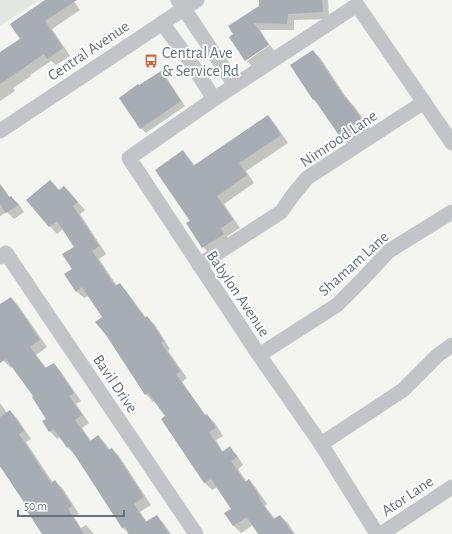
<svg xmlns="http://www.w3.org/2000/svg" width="452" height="534" font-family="'Alegreya Sans',sans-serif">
<rect width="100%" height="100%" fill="#f4f4f1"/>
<path fill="#e4e6e4" d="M 0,0 L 39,0 L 0,26 Z"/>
<g fill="#0003">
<path d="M 47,0 L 73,0 L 80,10 L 52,29 L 70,56 L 56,65 L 51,61 L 30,75 L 31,76 L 13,88 L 15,91 L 0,101 L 0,54 L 21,39 Z"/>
<path d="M 260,0 L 328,0 L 329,19 L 294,20 L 294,30 L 260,30 L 269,44 L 246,59 L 231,37 L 260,6 Z"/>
<path d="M 270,45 L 275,52 L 253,67 L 247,61 Z"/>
<path d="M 313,51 L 321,59 L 348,100 L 354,106 L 370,129 L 348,143 L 341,136 L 320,106 L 313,99 Z"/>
<path d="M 161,72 L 166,77 L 185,106 L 146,133 L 141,128 L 139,86 Z"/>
<path d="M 268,116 L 275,124 L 288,143 L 246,171 L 254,183 L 224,204 L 240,228 L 227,236 L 231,242 L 211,255 L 203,247 L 191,221 L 183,152 L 190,159 L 195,166 Z"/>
<path d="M 0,184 L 4,189 L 10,198 L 11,197 L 18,203 L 24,212 L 14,219 L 7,212 L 0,216 Z"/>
<path d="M 64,187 L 85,210 L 80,214 L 106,254 L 99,259 L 117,286 L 119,284 L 127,292 L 146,318 L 147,317 L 155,325 L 170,349 L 168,351 L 187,378 L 182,382 L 206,416 L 207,415 L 215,423 L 223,436 L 216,440 L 223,452 L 229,448 L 237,455 L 243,465 L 238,469 L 247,482 L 249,480 L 256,488 L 267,504 L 265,506 L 275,519 L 280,516 L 288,523 L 295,534 L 259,534 L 253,525 L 241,533 L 233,525 L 232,509 L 218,487 L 212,490 L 205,483 L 162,419 L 166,416 L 155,400 L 153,402 L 146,394 L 104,317 L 88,296 L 84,298 L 76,291 L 73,270 L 75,247 L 63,229 L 57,234 L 50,226 L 59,191 Z"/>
<path d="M 11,298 L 18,305 L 47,347 L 36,355 L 47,369 L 54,364 L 61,372 L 81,401 L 76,404 L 89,423 L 82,428 L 91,441 L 98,436 L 106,444 L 110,450 L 112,449 L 119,456 L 151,505 L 140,512 L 147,522 L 157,516 L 164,524 L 171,534 L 129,534 L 122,527 L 75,455 L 68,448 L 60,437 L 57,439 L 50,431 L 47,419 L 34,397 L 13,367 L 11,368 L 0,357 L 0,305 Z"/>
<path d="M 0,403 L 7,413 L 10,411 L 17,418 L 31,439 L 26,442 L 53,483 L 55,481 L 63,489 L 79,514 L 74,517 L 81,528 L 86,525 L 94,534 L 43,534 L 30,510 L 0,466 Z"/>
</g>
<g fill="#a7adb3">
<path d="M 45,0 L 77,0 L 45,21 L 63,48 L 47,59 L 44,54 L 0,84 L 0,52 L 20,39 L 10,24 Z"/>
<path d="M 259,0 L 322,0 L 323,12 L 288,14 L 287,24 L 254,23 L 269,45 L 245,61 L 229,37 L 233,34 L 228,26 L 259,6 Z"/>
<path d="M 313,50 L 345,98 L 346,97 L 363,121 L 340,137 L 314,99 L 313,100 L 290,65 Z"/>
<path d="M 161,71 L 181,101 L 140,129 L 119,98 L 138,84 L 139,85 Z"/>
<path d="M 268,115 L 281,135 L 239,163 L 247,175 L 217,196 L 233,220 L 221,228 L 224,234 L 202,248 L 186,223 L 190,221 L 155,170 L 183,150 L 193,166 Z"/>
<path d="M 50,180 L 59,190 L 64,186 L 78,202 L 73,206 L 99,246 L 92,251 L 115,286 L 120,283 L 145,318 L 147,316 L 164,341 L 161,343 L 180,371 L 176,374 L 205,415 L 207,414 L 216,428 L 209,432 L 222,452 L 230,446 L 237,457 L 231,461 L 245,482 L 249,479 L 260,497 L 259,498 L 273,519 L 280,515 L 293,534 L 258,534 L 247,517 L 233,526 L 224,513 L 231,509 L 211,479 L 204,483 L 161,419 L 165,416 L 148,393 L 145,395 L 106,335 L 95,322 L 102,317 L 82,287 L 76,292 L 64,274 L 72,269 L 62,254 L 74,247 L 57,221 L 49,227 L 26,200 Z"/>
<path d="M 0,184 L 9,197 L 11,196 L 18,205 L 6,213 L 0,204 Z"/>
<path d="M 11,297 L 40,340 L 30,347 L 45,368 L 54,363 L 74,393 L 69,396 L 82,415 L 75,420 L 90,441 L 98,435 L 108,450 L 112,448 L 144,497 L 134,504 L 145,522 L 157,515 L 169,534 L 127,534 L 129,533 L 125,526 L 122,528 L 69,446 L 67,448 L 54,429 L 49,432 L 42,421 L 46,419 L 32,397 L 33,396 L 6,359 L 0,363 L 0,304 Z"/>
<path d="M 10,410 L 24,431 L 19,434 L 51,483 L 55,480 L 72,506 L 68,509 L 84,534 L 42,534 L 27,511 L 29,510 L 0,466 L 0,417 Z"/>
</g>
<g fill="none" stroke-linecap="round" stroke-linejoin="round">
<g stroke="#c2c4c8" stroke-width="15">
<path d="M 178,0 L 235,85"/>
<path d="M 162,23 L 190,61 L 214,99"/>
<path d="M 0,131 L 197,0"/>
<path d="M 0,257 L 6,253 L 196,534"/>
<path d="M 199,265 L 281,212 L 293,195 L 307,178 L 424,102"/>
<path d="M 259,355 L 337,305 L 361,281 L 389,251 L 452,212"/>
<path d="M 321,444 L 403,390 L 438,355 L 452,345"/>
<path d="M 377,534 L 321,444 L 259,355 L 129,158 L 214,99 L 357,5 L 452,143"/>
<path d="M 381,534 L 452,487"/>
</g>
</g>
<defs>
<g id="bus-bare" transform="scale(1.08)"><path d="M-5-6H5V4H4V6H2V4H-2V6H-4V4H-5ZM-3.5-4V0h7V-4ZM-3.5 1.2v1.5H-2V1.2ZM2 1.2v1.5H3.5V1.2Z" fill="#d56530" stroke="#fff" stroke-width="2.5" paint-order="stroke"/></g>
</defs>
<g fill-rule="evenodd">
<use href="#bus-bare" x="151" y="61"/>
</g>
<g text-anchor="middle" stroke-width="4" stroke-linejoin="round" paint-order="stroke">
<g font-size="16" fill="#65717f" stroke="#fff">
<text transform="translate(88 50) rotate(-34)" y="6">Central Avenue</text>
<text transform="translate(338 138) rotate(-34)" y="6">Nimrood Lane</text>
<text transform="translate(353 263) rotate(-42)" y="6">Shamam Lane</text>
<text transform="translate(239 293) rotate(56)" y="6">Babylon Avenue</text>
<text transform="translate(116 383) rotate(56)" y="6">Bavil Drive</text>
<text transform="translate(407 495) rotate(-34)" y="6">Ator Lane</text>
</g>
<g font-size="16" fill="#65717f" stroke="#fff" text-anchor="start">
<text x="162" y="58">Central Ave<tspan x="162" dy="18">&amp; Service Rd</tspan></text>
</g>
</g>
<path d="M18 510v6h106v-6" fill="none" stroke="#65717f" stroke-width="2"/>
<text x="24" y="510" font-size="12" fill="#65717f" stroke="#ffffff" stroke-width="3" paint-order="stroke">50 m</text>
</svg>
